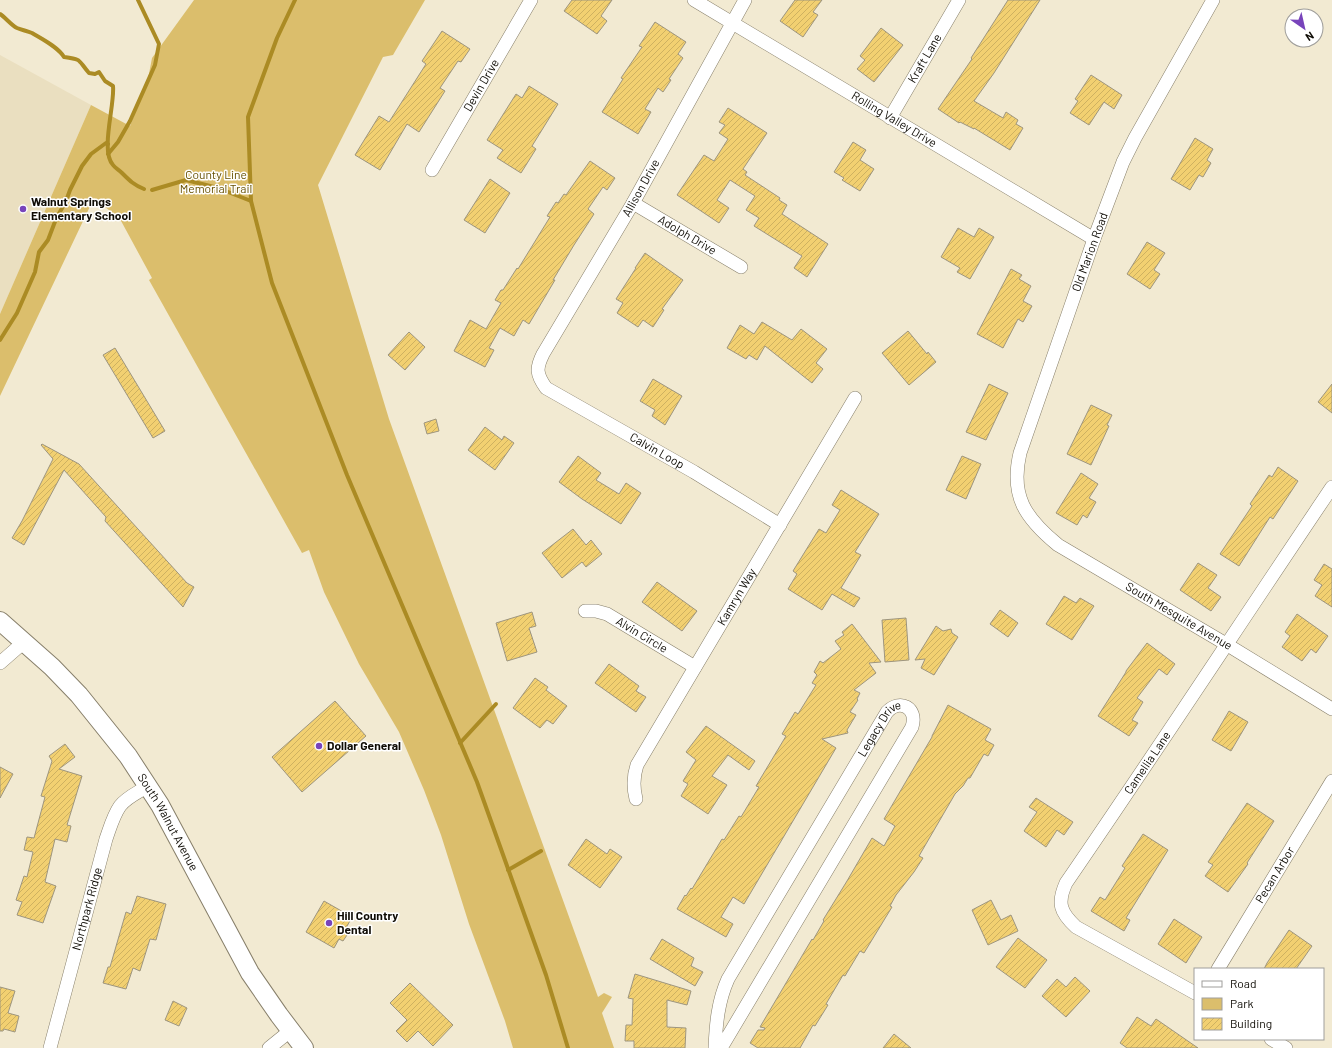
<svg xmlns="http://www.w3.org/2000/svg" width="1332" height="1048" font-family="Barlow,sans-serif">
<defs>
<pattern id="building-hatch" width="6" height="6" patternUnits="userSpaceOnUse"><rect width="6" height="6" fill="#f2d071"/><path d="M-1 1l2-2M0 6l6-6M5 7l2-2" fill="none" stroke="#ceb160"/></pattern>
</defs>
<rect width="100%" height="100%" fill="#f2ead2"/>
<path fill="#eadfc0" d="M 0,55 L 91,105 L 0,314 Z"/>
<path fill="#dbbe6c" d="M 194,0 L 425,0 L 393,55 L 383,57 L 318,185 L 389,419 L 598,997 L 604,993 L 612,997 L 602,1013 L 614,1048 L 513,1048 L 505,1021 L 469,924 L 441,835 L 424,790 L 399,732 L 359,664 L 324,592 L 309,550 L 302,553 L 149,280 L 152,278 L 120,219 L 94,198 L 0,396 L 0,314 L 91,105 L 130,126 L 148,79 L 152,58 Z"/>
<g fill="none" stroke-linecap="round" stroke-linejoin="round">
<g stroke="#ab8b24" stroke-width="4">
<path d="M 295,0 L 277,38 L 248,117 L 251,201 L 272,283 L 347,475 L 477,782 L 546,975 L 568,1048"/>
<path d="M 0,14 C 6,18 11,25 17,28 C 22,30 27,31 32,33 C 42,39 58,47 64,57 C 83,60 77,59 89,73 L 95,74 L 99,72 L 105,81 L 113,86 C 115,105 100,151 113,165 C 115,168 119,170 122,173 C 130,181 134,185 144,189"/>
<path d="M 108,154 L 118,142 L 130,121 L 155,65 L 159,44 L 138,0"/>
<path d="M 152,190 L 186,180 L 218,188 L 251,201"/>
<path d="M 0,340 L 17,313 L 35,272 L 39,252 L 48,240 L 56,219 L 66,201 L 70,190 L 82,166 L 91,154 L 106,143 L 108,144"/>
<path d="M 460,743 L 496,704"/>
<path d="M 508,870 L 541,851"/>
</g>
</g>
<g fill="url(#building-hatch)" stroke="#9d957f">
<path d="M 572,0 L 612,0 L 601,16 L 607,21 L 597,34 L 564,11 Z"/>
<path d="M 795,0 L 822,0 L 813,12 L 818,15 L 803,37 L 780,21 Z"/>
<path d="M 1008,0 L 1040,0 L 994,73 L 974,101 L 1003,118 L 1006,112 L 1018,120 L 1016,124 L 1023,128 L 1010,150 L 974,128 L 974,129 L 960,122 L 959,123 L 938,109 L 972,59 L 971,58 Z"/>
<path d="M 655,22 L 686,42 L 678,54 L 683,58 L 669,79 L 671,80 L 663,92 L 658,88 L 645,109 L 651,112 L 638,134 L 602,112 L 623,79 L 621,78 L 642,47 L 639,46 Z"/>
<path d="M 881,28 L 903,45 L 874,82 L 857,69 L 865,60 L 860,56 Z"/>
<path d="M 442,31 L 470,49 L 461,62 L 458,61 L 440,88 L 445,91 L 419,132 L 407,124 L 380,170 L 355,155 L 379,116 L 389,122 L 426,64 L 422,61 Z"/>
<path d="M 1091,75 L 1122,95 L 1114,109 L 1104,102 L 1089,125 L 1070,113 L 1078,101 L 1075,99 Z"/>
<path d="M 529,86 L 558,104 L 532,146 L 536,149 L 521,173 L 497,158 L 503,150 L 487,140 L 516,94 L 522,98 Z"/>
<path d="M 728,108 L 767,133 L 743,169 L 747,172 L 745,175 L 780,198 L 779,200 L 787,205 L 782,214 L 828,244 L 807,277 L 794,268 L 802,256 L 754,226 L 759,218 L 746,210 L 755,196 L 730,180 L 717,200 L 729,208 L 719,223 L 677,195 L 704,155 L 714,161 L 728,139 L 719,133 L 725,125 L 719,122 Z"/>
<path d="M 1195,138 L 1213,149 L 1207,160 L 1211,163 L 1203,177 L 1199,175 L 1190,190 L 1171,179 Z"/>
<path d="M 853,142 L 866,150 L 860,160 L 874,169 L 860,191 L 842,180 L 844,178 L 834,172 Z"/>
<path d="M 590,161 L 615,178 L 607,190 L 603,187 L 588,209 L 594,214 L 574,245 L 553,280 L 555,280 L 529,324 L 523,320 L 514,336 L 500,328 L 489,348 L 494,350 L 485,367 L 454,351 L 470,320 L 486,329 L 501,303 L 495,300 L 501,290 L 503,290 L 517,268 L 518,269 L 550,217 L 547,216 L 556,202 L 558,203 L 564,194 L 566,195 Z"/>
<path d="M 490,179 L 510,193 L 485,233 L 464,220 Z"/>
<path d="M 958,228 L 974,237 L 979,228 L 994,237 L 970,279 L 957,272 L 960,268 L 941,257 Z"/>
<path d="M 1147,242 L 1165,253 L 1154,270 L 1160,274 L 1150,289 L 1127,274 Z"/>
<path d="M 645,253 L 683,280 L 662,309 L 664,310 L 653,327 L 643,320 L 638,327 L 617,313 L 623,303 L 616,299 L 636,268 L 635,268 Z"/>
<path d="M 1011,269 L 1022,275 L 1019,279 L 1031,286 L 1023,301 L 1032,306 L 1023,322 L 1018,319 L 1003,348 L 977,334 Z"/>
<path d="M 762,322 L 792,340 L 801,329 L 827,349 L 816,363 L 823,369 L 812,383 L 765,346 L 757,360 L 749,355 L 746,359 L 727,348 L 740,325 L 754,334 Z"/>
<path d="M 908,331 L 927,354 L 928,352 L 936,362 L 909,385 L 882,353 Z"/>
<path d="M 409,332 L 425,347 L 405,370 L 388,355 Z"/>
<path d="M 115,348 L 165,431 L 153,438 L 103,355 Z"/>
<path d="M 653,379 L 682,396 L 665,425 L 652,416 L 655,410 L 640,401 Z"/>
<path d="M 989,384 L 1008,393 L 986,440 L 966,432 Z"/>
<path d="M 1332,384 L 1332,413 L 1318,402 Z"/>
<path d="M 1091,405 L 1112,415 L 1107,425 L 1109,426 L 1091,465 L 1067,454 Z"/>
<path d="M 436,419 L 439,431 L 427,434 L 424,423 Z"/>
<path d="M 485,427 L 502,440 L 504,436 L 514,443 L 495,470 L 468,450 Z"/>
<path d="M 42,444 L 79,464 L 187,583 L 194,587 L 183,607 L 105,521 L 106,517 L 64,470 L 24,545 L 12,538 L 22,521 L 53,459 L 41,445 Z"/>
<path d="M 578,456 L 601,473 L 596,480 L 619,494 L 626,483 L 641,493 L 621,524 L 582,499 L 559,482 Z"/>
<path d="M 962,456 L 981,464 L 966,499 L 946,490 Z"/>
<path d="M 1278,467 L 1298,481 L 1273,519 L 1270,517 L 1239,566 L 1220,554 L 1252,506 L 1250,504 L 1269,475 L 1272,477 Z"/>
<path d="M 1081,473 L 1098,484 L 1089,498 L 1096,502 L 1087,518 L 1083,515 L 1077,525 L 1056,513 Z"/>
<path d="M 841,490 L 879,514 L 855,552 L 861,555 L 841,588 L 860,598 L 854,607 L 832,594 L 822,610 L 788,589 L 797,574 L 793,571 L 819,529 L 826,533 L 840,510 L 832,505 Z"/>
<path d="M 573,529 L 586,545 L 591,540 L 602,554 L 586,567 L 582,562 L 562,578 L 542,553 Z"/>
<path d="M 1198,563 L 1217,575 L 1208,588 L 1221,597 L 1211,611 L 1180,590 Z"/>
<path d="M 1324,564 L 1332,569 L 1332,607 L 1315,596 L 1322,585 L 1314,580 Z"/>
<path d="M 657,582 L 697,611 L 682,631 L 642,602 Z"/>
<path d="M 1064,596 L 1076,603 L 1080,598 L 1094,606 L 1072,640 L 1046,624 Z"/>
<path d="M 1000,610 L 1018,623 L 1008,637 L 990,624 Z"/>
<path d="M 532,612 L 536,626 L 529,628 L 537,652 L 507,661 L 496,623 Z"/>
<path d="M 1297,614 L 1328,636 L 1316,653 L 1311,649 L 1302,661 L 1282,647 L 1290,636 L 1285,632 Z"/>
<path d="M 906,618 L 909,660 L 885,662 L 882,620 Z"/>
<path d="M 852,624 L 881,662 L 869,663 L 876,673 L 854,690 L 860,693 L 857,699 L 858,700 L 850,712 L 856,715 L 847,730 L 848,733 L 822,739 L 836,748 L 744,904 L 733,897 L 721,917 L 733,924 L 726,937 L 677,909 L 685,895 L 686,896 L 691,888 L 692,889 L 722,839 L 724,840 L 739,816 L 741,817 L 759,787 L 756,786 L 786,736 L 782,734 L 795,712 L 798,714 L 816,685 L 812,683 L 817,675 L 814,672 L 820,661 L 823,663 L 841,649 L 835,641 L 844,635 L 842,632 Z"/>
<path d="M 936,626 L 943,631 L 951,629 L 952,633 L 958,637 L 934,675 L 921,668 L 925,659 L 915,660 Z"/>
<path d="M 1147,643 L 1175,664 L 1167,675 L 1159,669 L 1137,698 L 1143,702 L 1132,720 L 1138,723 L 1129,736 L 1098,716 L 1126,672 L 1126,671 Z"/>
<path d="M 609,664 L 639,686 L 636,691 L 646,697 L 636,712 L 595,683 Z"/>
<path d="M 535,678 L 548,687 L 546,690 L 567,706 L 553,724 L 547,720 L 540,728 L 513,708 Z"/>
<path d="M 335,701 L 366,736 L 302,792 L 272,757 Z"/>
<path d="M 948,705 L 991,729 L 985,740 L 994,745 L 988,756 L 984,754 L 970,778 L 968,778 L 963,786 L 955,794 L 919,856 L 923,858 L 914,872 L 896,895 L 890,906 L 892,907 L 864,953 L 860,951 L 845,976 L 843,975 L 826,1004 L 828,1005 L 815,1026 L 813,1025 L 800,1048 L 758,1048 L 750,1043 L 758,1030 L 764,1030 L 765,1028 L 760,1027 L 812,939 L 813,940 L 824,921 L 823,920 L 847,881 L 872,838 L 884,846 L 895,826 L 884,819 L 932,737 L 932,736 Z"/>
<path d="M 1229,711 L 1248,722 L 1231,751 L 1212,740 Z"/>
<path d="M 706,726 L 755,761 L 749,770 L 728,755 L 712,776 L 727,785 L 708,814 L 681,796 L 688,784 L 683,781 L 696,760 L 686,752 Z"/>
<path d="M 65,744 L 75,757 L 59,769 L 82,776 L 67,825 L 71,826 L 67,842 L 55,839 L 45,882 L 56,886 L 43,923 L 17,915 L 22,902 L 16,900 L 24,876 L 27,877 L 33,852 L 24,850 L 27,837 L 34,838 L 45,797 L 41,796 L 52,761 L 49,756 Z"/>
<path d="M 0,767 L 13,774 L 0,798 Z"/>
<path d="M 1036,798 L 1073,822 L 1064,835 L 1057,830 L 1046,847 L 1024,831 L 1037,812 L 1029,807 Z"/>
<path d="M 1247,803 L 1274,821 L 1247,863 L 1248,864 L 1228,892 L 1205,876 L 1213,865 L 1208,862 Z"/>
<path d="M 1143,834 L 1168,850 L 1126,918 L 1130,920 L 1124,931 L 1091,911 L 1100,897 L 1105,900 L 1125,868 L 1122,866 Z"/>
<path d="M 586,839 L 607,854 L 610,849 L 622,857 L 600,888 L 568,865 Z"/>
<path d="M 137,896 L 166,904 L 156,940 L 150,939 L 140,971 L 133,968 L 126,989 L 103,983 L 108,967 L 110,967 L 126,912 L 131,914 Z"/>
<path d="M 991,900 L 1001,920 L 1011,915 L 1018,931 L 988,945 L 972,910 Z"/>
<path d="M 324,901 L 352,917 L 345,930 L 349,932 L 343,941 L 339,939 L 334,948 L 306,932 Z"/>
<path d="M 1174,919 L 1202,937 L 1186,963 L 1158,944 Z"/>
<path d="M 1289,930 L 1312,946 L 1296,969 L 1264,969 L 1267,963 Z"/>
<path d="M 1018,938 L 1047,960 L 1025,988 L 996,967 Z"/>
<path d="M 662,939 L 694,958 L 691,966 L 703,972 L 695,986 L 650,959 Z"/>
<path d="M 635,974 L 691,991 L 687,1005 L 667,1000 L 667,1027 L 686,1028 L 685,1048 L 634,1048 L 634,1041 L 625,1041 L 626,1025 L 632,1025 L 633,999 L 628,998 Z"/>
<path d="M 1075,977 L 1090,991 L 1066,1017 L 1042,996 L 1057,979 L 1066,987 Z"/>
<path d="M 410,983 L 453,1025 L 433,1046 L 418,1031 L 407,1042 L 396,1031 L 407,1020 L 390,1003 Z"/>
<path d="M 0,987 L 15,991 L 8,1013 L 19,1016 L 15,1032 L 4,1029 L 3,1031 L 0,1031 Z"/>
<path d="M 173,1001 L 187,1008 L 179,1026 L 165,1020 Z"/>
<path d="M 1137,1017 L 1151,1026 L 1156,1019 L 1198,1048 L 1127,1048 L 1120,1043 Z"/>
<path d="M 894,1034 L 911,1048 L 883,1048 Z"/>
</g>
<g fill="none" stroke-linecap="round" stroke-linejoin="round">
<g stroke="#877f6a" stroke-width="14">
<g id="street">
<path id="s1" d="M 694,0 L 1094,239"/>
<path id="s2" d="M 745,0 L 633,203 L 543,354 C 536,368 536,374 546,388 L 694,472 L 780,525"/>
<path id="s3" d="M 1213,0 L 1135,138 L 1123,162 L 1094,239 L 1020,453 C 1010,496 1025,518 1058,545 L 1226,644 L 1332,709"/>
<path id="s4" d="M 890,118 L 959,0"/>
<path id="s5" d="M 432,170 L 531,0"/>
<path id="s6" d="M 633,203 L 741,267"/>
<path id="s7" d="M 585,611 L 596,611 L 607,614 L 695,667"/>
<path d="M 0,663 L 24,642"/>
<path id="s8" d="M 636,799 C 633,787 633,777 637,765 L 855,398"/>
<path id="s9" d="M 1218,969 L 1332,781"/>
<path id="s10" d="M 1195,993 L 1076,927 C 1060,912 1057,903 1066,883 C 1156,752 1243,619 1332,487"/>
<path d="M 1271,1039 L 1286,1048"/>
<path id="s11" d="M 50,1048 L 106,839 C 110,828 113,816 120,806 C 127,797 139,792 148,786"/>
<path d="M 269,1048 L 290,1031"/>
<path id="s12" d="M 715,1048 C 716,1024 718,1001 728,979 L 887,712 C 900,698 918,708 912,727 L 721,1048"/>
</g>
</g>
<g stroke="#877f6a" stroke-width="20">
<g id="secondary">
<path id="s13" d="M 0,621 L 52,667 L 79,695 L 128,756 L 160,805 L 250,973 L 279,1015 L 304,1048"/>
</g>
</g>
<use href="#street" stroke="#fff" stroke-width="13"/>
<use href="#secondary" stroke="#fff" stroke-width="18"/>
</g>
<g fill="#7844bb" stroke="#fff" stroke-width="1.5">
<circle cx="23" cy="209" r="4"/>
<circle cx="319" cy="746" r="4"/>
<circle cx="329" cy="923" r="4"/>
</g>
<g text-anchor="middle" stroke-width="3" stroke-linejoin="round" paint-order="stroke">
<g font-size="12" fill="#0f0c05" stroke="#fff">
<text dy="4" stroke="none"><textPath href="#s4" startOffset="69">Kraft Lane</textPath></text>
<text dy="4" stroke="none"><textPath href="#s5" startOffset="98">Devin Drive</textPath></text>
<text dy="4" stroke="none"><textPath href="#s1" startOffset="233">Rolling Valley Drive</textPath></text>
<text transform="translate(641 188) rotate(-61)" y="4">Allison Drive</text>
<text dy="4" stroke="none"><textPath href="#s6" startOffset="63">Adolph Drive</textPath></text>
<text transform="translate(1090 252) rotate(-70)" y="4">Old Marion Road</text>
<text dy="4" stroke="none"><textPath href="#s2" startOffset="572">Calvin Loop</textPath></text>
<text dy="4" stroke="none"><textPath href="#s8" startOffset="230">Kamryn Way</textPath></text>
<text dy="4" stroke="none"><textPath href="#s3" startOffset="741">South Mesquite Avenue</textPath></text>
<text dy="4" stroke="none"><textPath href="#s7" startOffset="63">Alvin Circle</textPath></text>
<text dy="4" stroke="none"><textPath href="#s12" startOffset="364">Legacy Drive</textPath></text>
<text dy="4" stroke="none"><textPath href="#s10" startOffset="331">Camellia Lane</textPath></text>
<text dy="4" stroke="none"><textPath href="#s13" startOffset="264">South Walnut Avenue</textPath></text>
<text dy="4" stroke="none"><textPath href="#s9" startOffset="110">Pecan Arbor</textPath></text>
<text dy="4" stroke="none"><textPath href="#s11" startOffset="144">Northpark Ridge</textPath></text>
</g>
<g font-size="12" fill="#665000" stroke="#fff">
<text x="216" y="179">County Line<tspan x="216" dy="14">Memorial Trail</tspan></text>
</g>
<g font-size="12" font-weight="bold" fill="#0f0c05" stroke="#fff" text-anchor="start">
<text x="31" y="206">Walnut Springs<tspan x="31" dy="14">Elementary School</tspan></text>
<text x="327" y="750">Dollar General</text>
<text x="337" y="920">Hill Country<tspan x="337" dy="14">Dental</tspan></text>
</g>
</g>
<rect x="1194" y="968" width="130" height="72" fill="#ffffff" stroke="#9f9e9b"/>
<rect x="1202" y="981" width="20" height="6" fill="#ffffff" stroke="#9f9e9b"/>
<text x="1230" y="988" font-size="12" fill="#0f0c05">Road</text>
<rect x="1202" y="998" width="20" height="12" fill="#dbbe6c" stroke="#9f9e9b"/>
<text x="1230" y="1008" font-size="12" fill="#0f0c05">Park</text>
<rect x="1202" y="1018" width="20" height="12" fill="url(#building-hatch)" stroke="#9f9e9b"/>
<text x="1230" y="1028" font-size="12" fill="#0f0c05">Building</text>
<g transform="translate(1304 28) rotate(146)"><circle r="19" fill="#ffffff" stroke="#9f9e9b"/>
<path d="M0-3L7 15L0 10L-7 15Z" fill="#7844bb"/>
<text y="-6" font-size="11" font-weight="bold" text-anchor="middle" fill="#0f0c05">N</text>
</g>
</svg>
